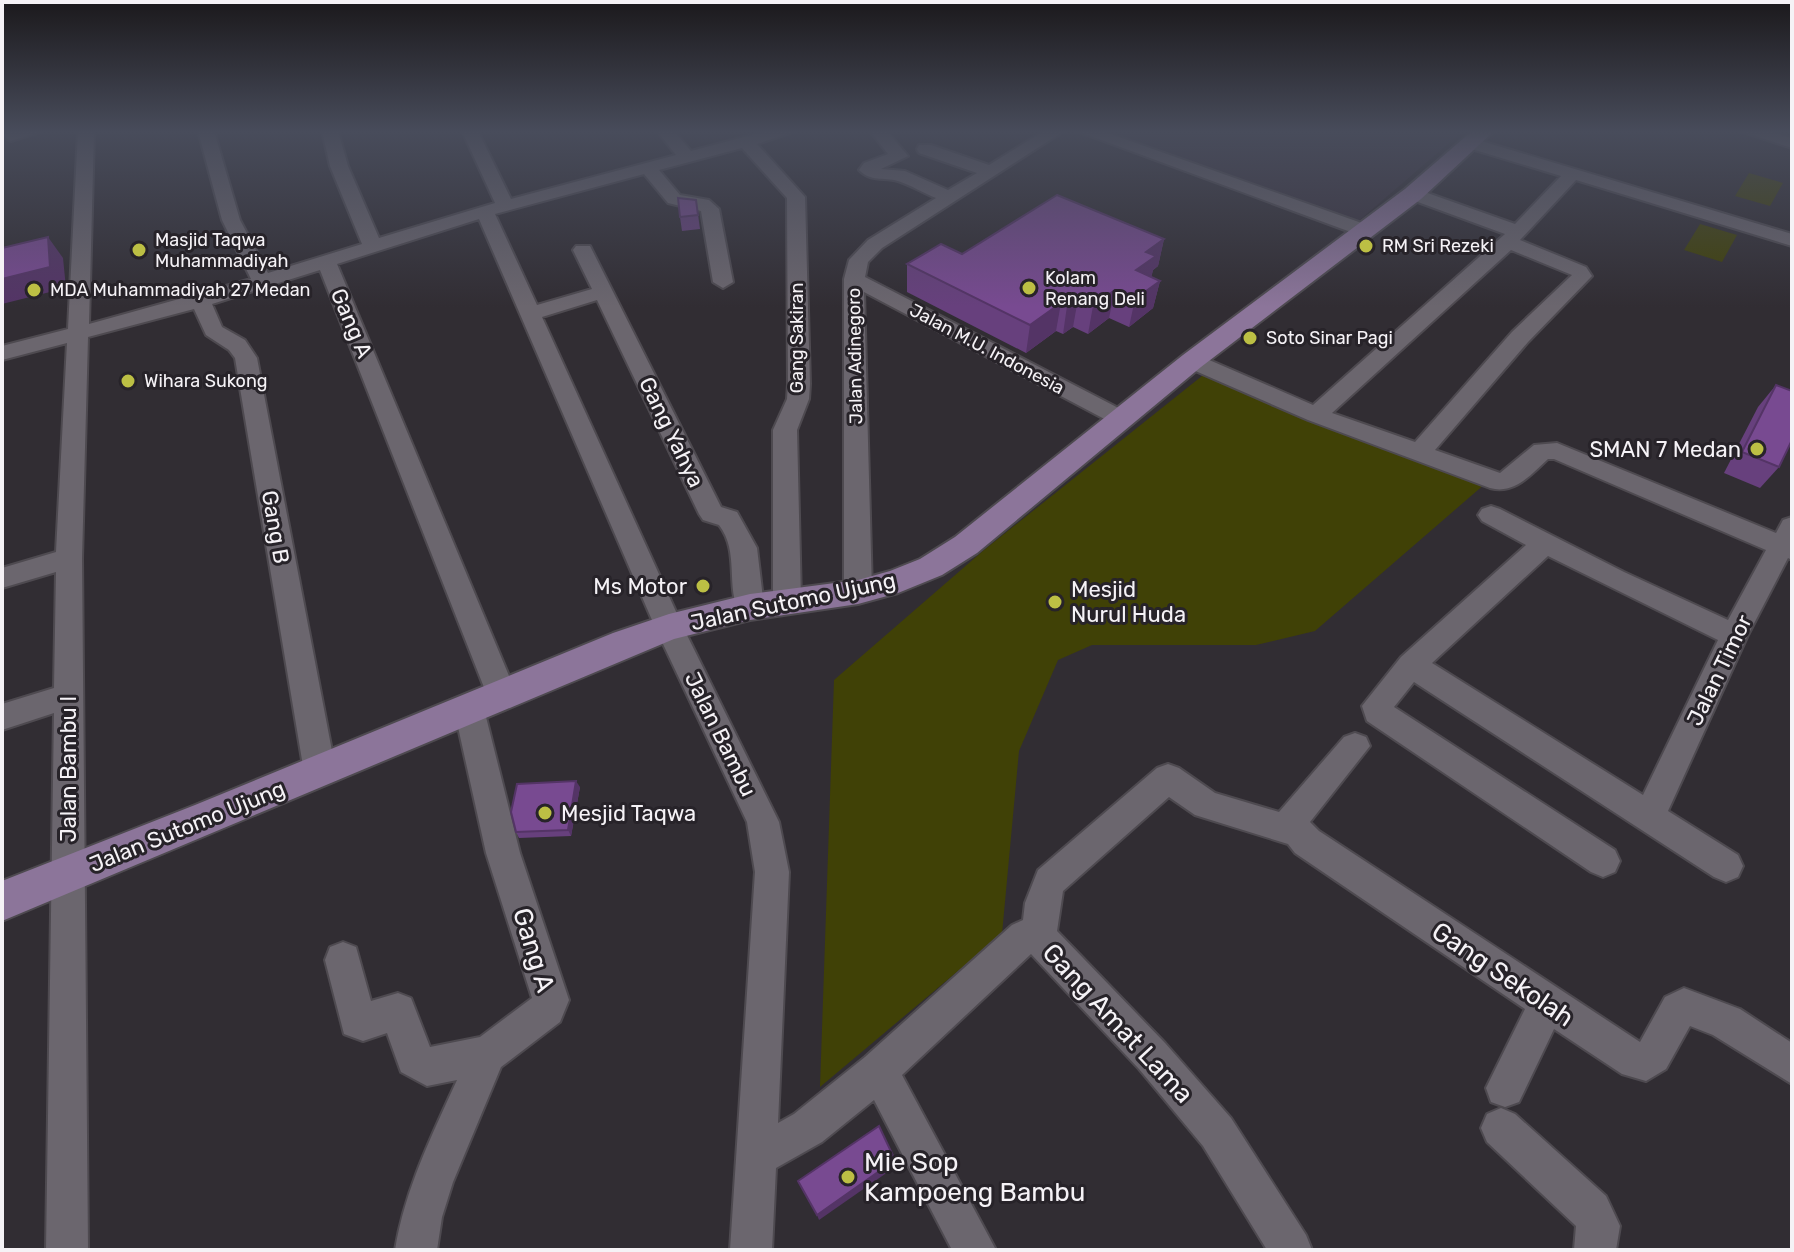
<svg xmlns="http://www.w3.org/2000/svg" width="1794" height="1252" font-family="Rubik,sans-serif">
<rect width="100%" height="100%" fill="#312d33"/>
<path fill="#39323e" d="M 1095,131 L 1463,131 L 1354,225 Z"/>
<g fill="#404106">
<path d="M 1749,173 L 1783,183 L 1770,206 L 1735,196 Z"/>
<path d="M 1700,224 L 1737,235 L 1722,262 L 1684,250 Z"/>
<path d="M 1207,372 L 1486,483 L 1315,631 L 1256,645 L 1092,645 L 1058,660 L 1019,751 L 1002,934 L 820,1087 L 834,680 L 984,550 Z"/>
</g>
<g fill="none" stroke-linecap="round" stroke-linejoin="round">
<g stroke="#4e4a50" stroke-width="4">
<g id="minor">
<path d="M 9,131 L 43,131 L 11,141 L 3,136 Z"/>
<path d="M 78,131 L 94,131 L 89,324 L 251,279 L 222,220 L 198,131 L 214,131 L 240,220 L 268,273 L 362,244 L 330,166 L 322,131 L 338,131 L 348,166 L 379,238 L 495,203 L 462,131 L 478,131 L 511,199 L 676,155 L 657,131 L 674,131 L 691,151 L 767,131 L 796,131 L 757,144 L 805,197 L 810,384 L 809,399 L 797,430 L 801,601 L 797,608 L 787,611 L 777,608 L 773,601 L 773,430 L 787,399 L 788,384 L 787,198 L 742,148 L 659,170 L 680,195 L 709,200 L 719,209 L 733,282 L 723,288 L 713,282 L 701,211 L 668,203 L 644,174 L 495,214 L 537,305 L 592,289 L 573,250 L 576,246 L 590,246 L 721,507 L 737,512 L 757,548 L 764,607 L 760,614 L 750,618 L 740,614 C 725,587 740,552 719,525 L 703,520 L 699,514 L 597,300 L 542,317 L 683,627 L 779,822 L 789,872 L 778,1123 L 794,1114 L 865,1057 L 1012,925 L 1023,920 L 1025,903 L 1038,870 L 1157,768 L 1168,764 L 1179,768 L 1215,793 L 1279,812 L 1344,737 L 1355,733 L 1366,737 L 1370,746 L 1310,822 L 1319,831 L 1640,1042 L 1665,997 L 1684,988 L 1740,1009 L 1792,1043 L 1792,1084 L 1713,1035 L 1690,1026 L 1666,1069 L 1646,1081 L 1622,1074 L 1554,1029 L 1519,1102 L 1505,1107 L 1491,1102 L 1486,1088 L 1525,1009 L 1295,853 L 1288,844 L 1195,815 L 1169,797 L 1063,891 L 1057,931 L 1165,1043 L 1231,1118 L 1306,1235 L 1312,1250 L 1267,1250 L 1203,1146 L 1139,1069 L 1031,954 L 902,1075 L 996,1250 L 952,1250 L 874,1100 L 822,1142 L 776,1168 L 772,1250 L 730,1250 L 755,872 L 747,822 L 655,627 L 479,219 L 337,264 L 517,695 L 512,704 L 502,707 L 492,704 L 487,695 L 320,270 L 212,304 L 222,327 L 245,340 L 257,358 L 336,772 L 331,782 L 320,786 L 309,782 L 304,772 L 235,358 L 229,350 L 206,335 L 194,309 L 88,337 L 82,558 L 88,1250 L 46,1250 L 54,713 L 2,730 L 2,704 L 54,688 L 56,572 L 2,588 L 2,568 L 56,552 L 67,343 L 2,360 L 2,346 L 68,329 Z"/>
<path d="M 870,131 L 887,131 L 908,156 L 881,169 L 905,171 L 948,190 L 977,173 L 919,153 L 917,149 L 919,145 L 931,145 L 989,165 L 1044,131 L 1064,131 L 882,248 L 868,262 L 865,277 L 1128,413 L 1132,418 L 1128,423 L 1112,423 L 864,292 L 872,592 L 868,599 L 858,602 L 848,599 L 844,592 L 844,279 L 849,260 L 868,240 L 936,198 C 923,193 911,185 898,181 C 883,177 871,182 859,170 L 864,163 L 888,154 Z"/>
<path d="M 1077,131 L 1102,131 L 1370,226 L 1372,230 L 1363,236 L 1356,234 Z"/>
<path d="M 1740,131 L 1768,131 L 1792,138 L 1792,148 Z"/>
<path d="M 1471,138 L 1792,234 L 1792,246 L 1576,180 L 1520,240 L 1586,267 L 1592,276 L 1528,342 L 1435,450 L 1500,473 L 1534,445 L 1557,443 L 1776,533 L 1783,520 L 1792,517 L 1792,560 L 1788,558 L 1748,635 L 1668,811 L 1738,855 L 1743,866 L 1738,877 L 1726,882 L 1714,877 L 1414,682 L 1394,707 L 1615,850 L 1620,861 L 1615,872 L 1603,877 L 1591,872 L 1367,721 L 1362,706 L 1401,657 L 1526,545 L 1482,521 L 1478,515 L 1482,509 L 1491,506 L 1500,509 L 1624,572 L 1728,620 L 1766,550 L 1554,459 L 1548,459 C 1531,474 1515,495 1490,488 L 1308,420 L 1184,366 L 1181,361 L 1192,354 L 1200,356 L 1313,405 L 1505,234 L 1407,198 L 1404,194 L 1407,190 L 1419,190 L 1515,224 L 1561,176 L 1465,147 L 1463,143 ZM 1511,250 L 1572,275 L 1512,332 L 1415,442 L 1332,413 ZM 1548,556 L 1718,640 L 1643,795 L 1432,663 Z"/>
<path d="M 469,697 L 480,700 L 484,709 L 520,853 L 569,1000 L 560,1022 L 501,1067 L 453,1182 L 442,1217 L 437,1250 L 395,1250 C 405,1189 432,1135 457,1080 L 427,1086 L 401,1072 L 387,1033 L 363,1041 L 344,1034 L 325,960 L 330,947 L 343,942 L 356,947 L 371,1001 L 398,993 L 411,998 L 430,1047 L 480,1037 L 532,998 L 486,853 L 454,709 L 458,700 Z"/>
<path d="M 1501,1108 L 1515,1114 L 1606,1196 L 1620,1226 L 1616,1250 L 1574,1250 L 1576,1226 L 1487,1142 L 1481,1128 L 1487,1114 Z"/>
</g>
</g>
<g stroke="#4e4a50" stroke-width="4">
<path id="major" d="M 1472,131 L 1494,131 L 1421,199 L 1201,367 L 977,553 L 942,575 L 898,593 L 858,604 L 750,620 L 674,639 L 2,921 L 2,881 L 195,805 L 613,633 L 669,614 L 750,594 L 858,580 L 890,571 L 920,559 L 955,537 L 1183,355 L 1405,189 Z"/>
</g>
<use href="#minor" fill="#6b666e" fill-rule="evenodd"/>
<use href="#major" fill="#8c759a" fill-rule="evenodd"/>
</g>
<g fill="#67407d">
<path d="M 696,200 L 700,229 L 682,231 L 680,217 Z"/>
<path d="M 1164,239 L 1158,266 L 1153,270 L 1151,277 L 1160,281 L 1153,308 L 1129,327 L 1109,318 L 1088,334 L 1073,327 L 1063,334 L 1056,331 L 1026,353 L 907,292 L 907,264 L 962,254 Z"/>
<path d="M 1776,385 L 1779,467 L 1760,488 L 1724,473 L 1758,407 Z"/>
<path d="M 580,787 L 571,836 L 519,838 L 516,832 Z"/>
</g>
<g fill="#543466">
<path d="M 48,237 L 63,258 L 66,288 L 2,304 L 2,279 Z"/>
<path d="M 1164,239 L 1158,266 L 1153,270 L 1150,284 L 1136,270 L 1146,252 Z"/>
<path d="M 1160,281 L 1153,308 L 1129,327 L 1135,299 Z"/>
<path d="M 1115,290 L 1109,318 L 1088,334 L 1093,306 Z"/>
<path d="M 1078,299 L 1073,327 L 1063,334 L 1067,306 Z"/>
<path d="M 1061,303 L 1056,331 L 1026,353 L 1030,325 Z"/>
<path d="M 576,781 L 580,787 L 571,836 L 568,830 Z"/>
<path d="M 895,1160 L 895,1167 L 819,1220 L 817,1215 Z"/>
</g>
<g fill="#784a91" stroke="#543466" stroke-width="2">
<path d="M 1057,195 L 1164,239 L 1146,252 L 1156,256 L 1136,270 L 1160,281 L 1135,299 L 1115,290 L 1093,306 L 1078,299 L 1067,306 L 1061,303 L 1030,325 L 907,264 L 941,244 L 962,254 Z"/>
<path d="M 678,198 L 696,200 L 698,215 L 680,217 Z"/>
<path d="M 48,237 L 50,267 L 2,279 L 2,248 Z"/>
<path d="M 1776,385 L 1792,391 L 1792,440 L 1779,467 L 1742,452 Z"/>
<path d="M 576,781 L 568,830 L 516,832 L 511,812 L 517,784 Z"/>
<path d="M 879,1126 L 895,1160 L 817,1215 L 798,1181 Z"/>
</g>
<linearGradient id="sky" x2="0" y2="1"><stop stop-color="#1b191c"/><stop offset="0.43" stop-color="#484c5b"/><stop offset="1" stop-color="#484c5b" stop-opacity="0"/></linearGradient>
<rect width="1794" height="307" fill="url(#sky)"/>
<g fill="#bcbf44" stroke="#272329" stroke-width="3">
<circle cx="1366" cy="246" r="8"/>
<circle cx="139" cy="250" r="8"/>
<circle cx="1029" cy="288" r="8"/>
<circle cx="34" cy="290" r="8"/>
<circle cx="1250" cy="338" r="8"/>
<circle cx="128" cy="381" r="8"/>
<circle cx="1757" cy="449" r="8"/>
<circle cx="703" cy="586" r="8"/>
<circle cx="1055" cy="602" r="8"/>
<circle cx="545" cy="813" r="8"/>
<circle cx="848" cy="1177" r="8"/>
</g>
<g text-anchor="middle" stroke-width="6" stroke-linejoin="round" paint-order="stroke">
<g font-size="18" fill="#f5f2f6" stroke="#272329" text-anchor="start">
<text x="155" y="246">Masjid Taqwa<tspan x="155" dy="21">Muhammadiyah</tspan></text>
<text x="1382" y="252">RM Sri Rezeki</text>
<text x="1045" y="284">Kolam<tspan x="1045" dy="21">Renang Deli</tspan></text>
<text x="50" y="296">MDA Muhammadiyah 27 Medan</text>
<text x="1266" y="344">Soto Sinar Pagi</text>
<text x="144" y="387">Wihara Sukong</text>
</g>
<g font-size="18" fill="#f5f2f6" stroke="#272329">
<text transform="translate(797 338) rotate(-90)" y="6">Gang Sakiran</text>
<text transform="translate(987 349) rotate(28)" y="6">Jalan M.U. Indonesia</text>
<text transform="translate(855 356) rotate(-91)" y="6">Jalan Adinegoro</text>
</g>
<g font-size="22" fill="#f5f2f6" stroke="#272329">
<text transform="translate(352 323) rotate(67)" y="8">Gang A</text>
<text transform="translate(672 432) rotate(64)" y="8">Gang Yahya</text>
<text transform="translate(276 527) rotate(80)" y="8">Gang B</text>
<text transform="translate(793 601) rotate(-12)" y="8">Jalan Sutomo Ujung</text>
<text transform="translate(1719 670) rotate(-64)" y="8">Jalan Timor</text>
<text transform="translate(721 734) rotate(64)" y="8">Jalan Bambu</text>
<text transform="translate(68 769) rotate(-90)" y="8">Jalan Bambu I</text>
<text transform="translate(187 826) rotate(-22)" y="8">Jalan Sutomo Ujung</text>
</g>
<g font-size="22" fill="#f5f2f6" stroke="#272329" text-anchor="end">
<text x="1741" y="457">SMAN 7 Medan</text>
<text x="687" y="594">Ms Motor</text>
<text x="1071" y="597" text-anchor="start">Mesjid<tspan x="1071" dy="25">Nurul Huda</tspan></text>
<text x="561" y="821" text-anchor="start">Mesjid Taqwa</text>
</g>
<g font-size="26" fill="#f5f2f6" stroke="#272329">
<text transform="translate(534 950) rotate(73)" y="9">Gang A</text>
<text transform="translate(1503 974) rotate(34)" y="9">Gang Sekolah</text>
<text transform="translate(1118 1023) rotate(47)" y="9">Gang Amat Lama</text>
</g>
<g font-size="26" fill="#f5f2f6" stroke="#272329" text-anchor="start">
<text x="864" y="1171">Mie Sop<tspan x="864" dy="30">Kampoeng Bambu</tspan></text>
</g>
</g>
<rect width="1794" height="1252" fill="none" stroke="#f5f2f6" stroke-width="8"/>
</svg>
